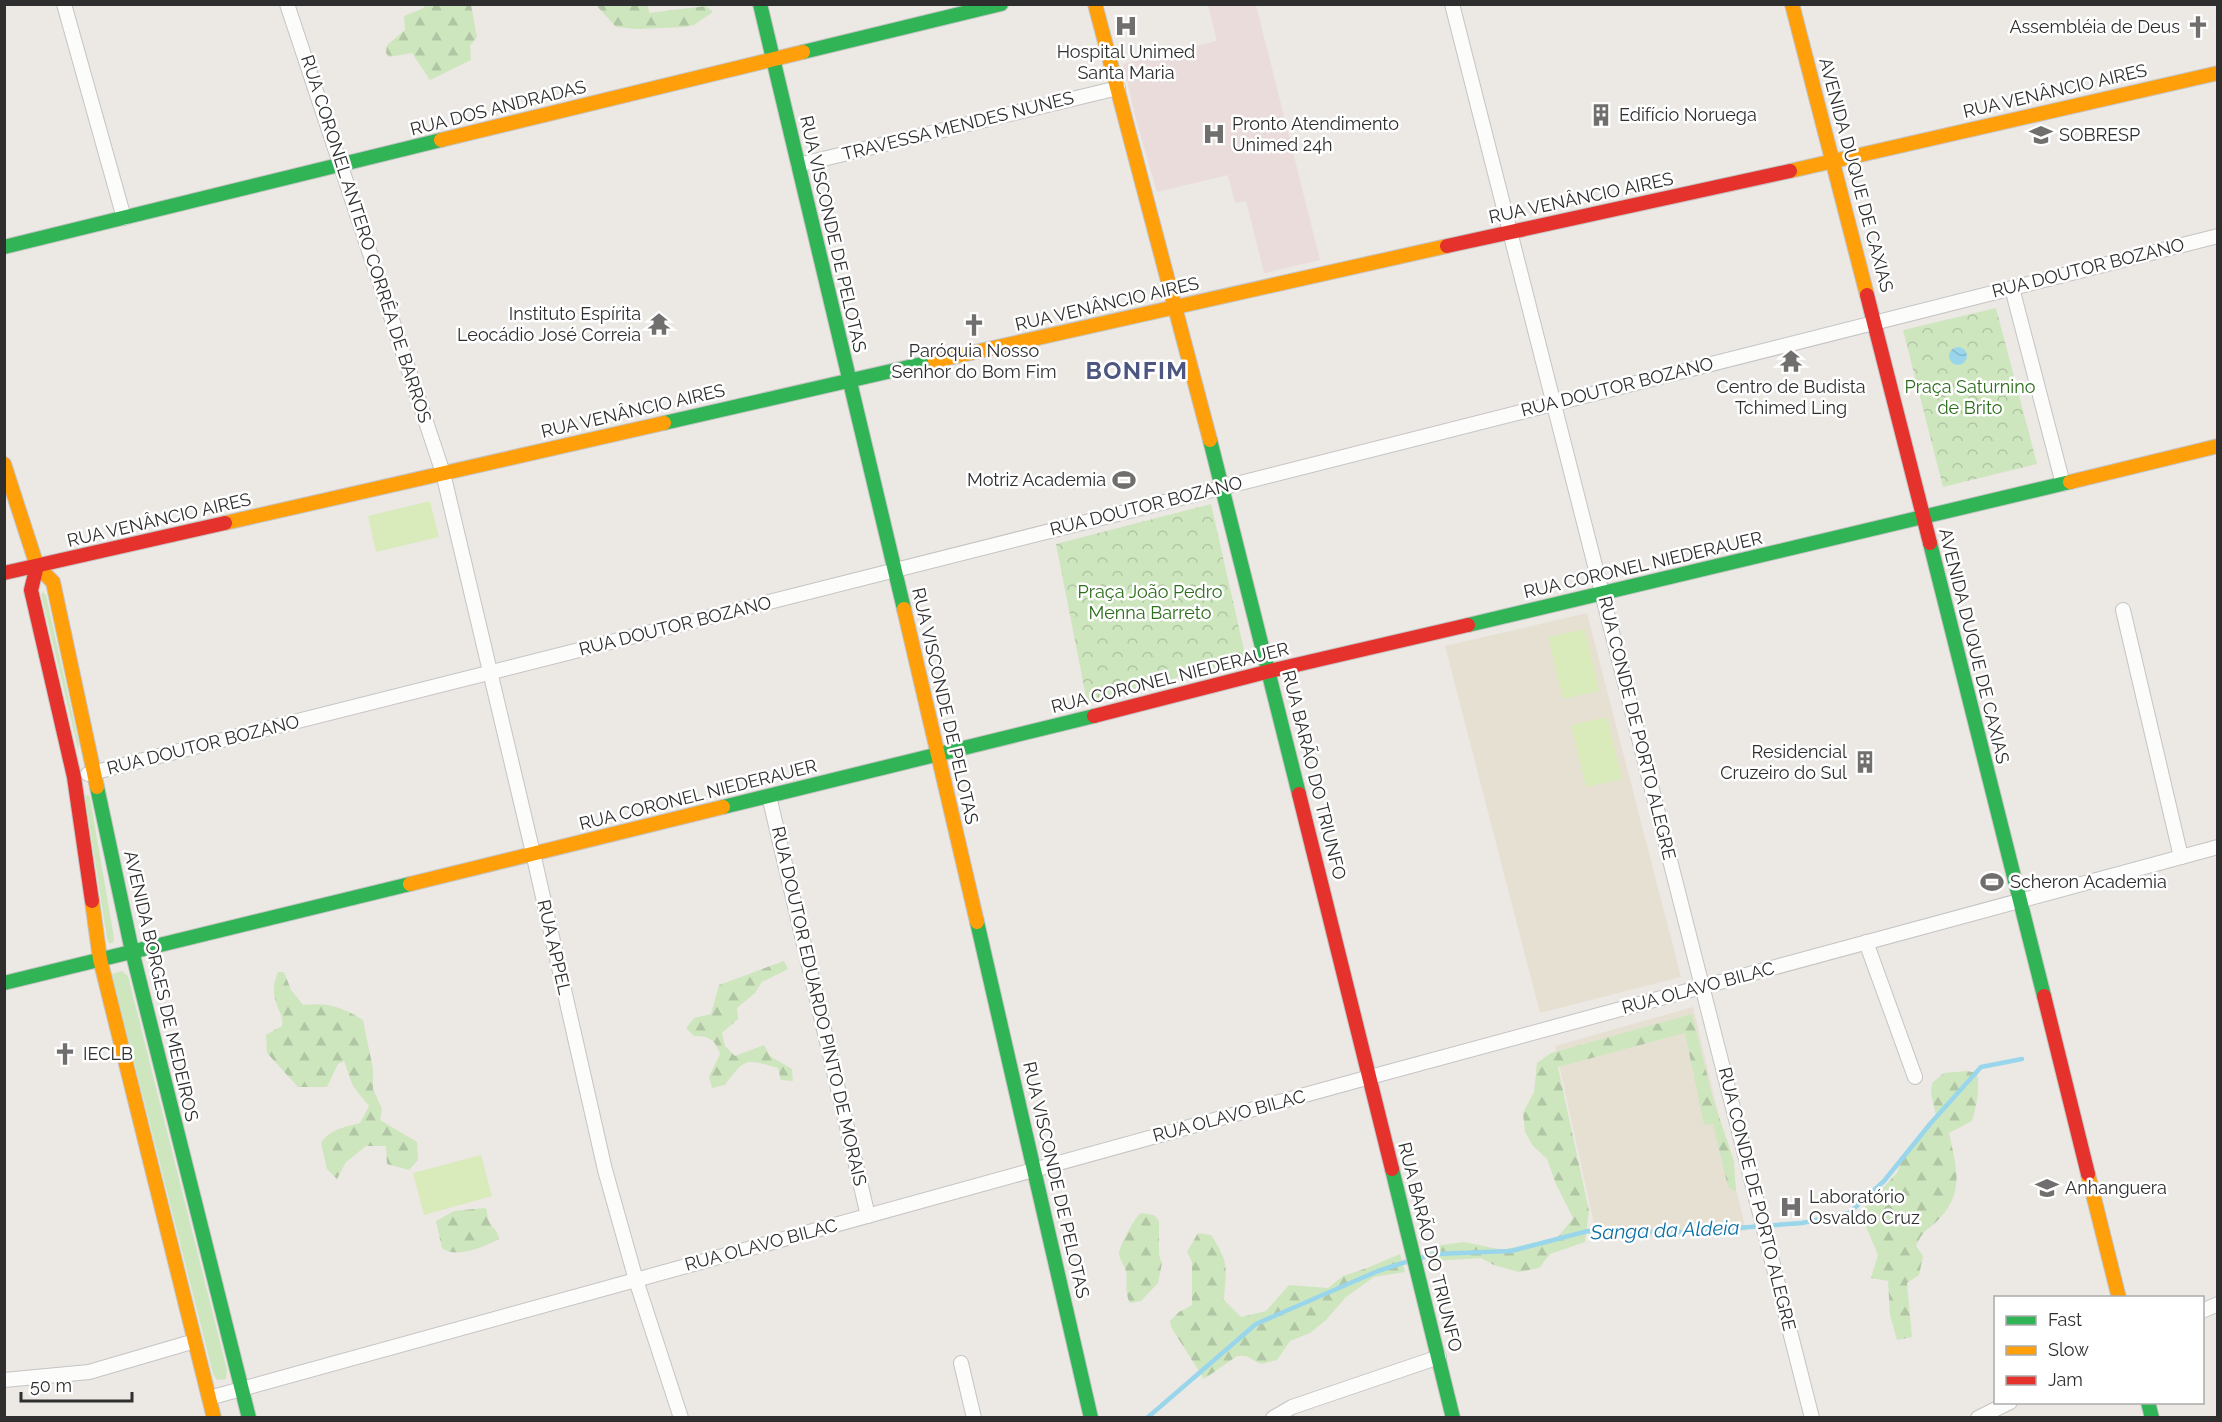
<svg xmlns="http://www.w3.org/2000/svg" width="2222" height="1422" font-family="Raleway,sans-serif">
<defs>
<pattern id="forest-firs" width="22" height="20" patternUnits="userSpaceOnUse" patternTransform="scale(1.5)"><rect width="22" height="20" fill="#cee6be"/><path d="M5 1l3.5 6h-7zM16 11l3.5 6h-7z" fill="#b1c6a4"/></pattern>
<pattern id="park-crowns" width="20" height="18" patternUnits="userSpaceOnUse" patternTransform="scale(1.5)"><rect width="20" height="18" fill="#cee6be"/><path d="M2 6a3 3 0 1 1 6 0M12 15a3 3 0 1 1 6 0" fill="none" stroke="#b1c6a4"/></pattern>
<pattern id="water-waves" width="16" height="10" patternUnits="userSpaceOnUse" patternTransform="scale(1.5)"><rect width="16" height="10" fill="#99d6ec"/><path d="M0 5q4-4 8 0t8 0" fill="none" stroke="#84b8cb"/></pattern>
</defs>
<rect width="100%" height="100%" fill="#ece8e4"/>
<g fill="#e6e0d3">
<path d="M 1587,613 L 1681,977 L 1540,1013 L 1445,646 Z"/>
<path d="M 1693,1007 L 1746,1231 L 1666,1237 L 1597,1238 L 1555,1046 Z"/>
</g>
<path fill="#e9dcdb" d="M 1208,5 L 1256,5 L 1320,260 L 1264,273 L 1246,201 L 1235,203 L 1228,175 L 1157,192 L 1137,123 L 1123,64 L 1217,41 Z"/>
<g fill="#cee6be">
<path d="M 43,592 L 46,595 L 79,745 L 78,749 L 41,594 Z"/>
<path d="M 88,795 L 90,798 L 114,938 L 113,943 L 109,943 L 107,939 L 85,796 Z"/>
<path d="M 122,971 L 128,976 L 227,1370 L 226,1379 L 217,1380 L 213,1374 L 112,974 Z"/>
</g>
<g fill="url(#forest-firs)">
<path d="M 425,5 L 471,5 L 477,37 L 470,46 L 471,60 L 430,80 L 412,53 L 389,57 L 386,53 L 387,45 L 405,30 L 404,16 L 424,8 Z"/>
<path d="M 596,5 L 648,5 L 649,13 L 706,6 L 713,12 L 694,25 L 685,27 L 637,29 L 616,27 Z"/>
<path d="M 784,961 L 788,969 L 762,982 L 755,993 L 737,1008 L 738,1019 L 722,1033 L 725,1046 L 735,1056 L 764,1045 L 770,1056 L 792,1069 L 793,1081 L 781,1080 L 778,1068 C 745,1059 746,1057 725,1085 L 712,1088 L 709,1077 L 720,1054 C 715,1040 710,1036 694,1036 L 686,1028 L 694,1018 L 711,1014 L 719,985 Z"/>
<path d="M 278,972 L 284,972 L 291,990 L 303,1005 C 328,1002 342,1007 363,1020 L 373,1069 L 373,1089 L 382,1109 L 380,1120 L 417,1142 L 418,1160 L 409,1170 L 387,1164 L 386,1146 L 366,1146 L 346,1162 L 337,1179 L 327,1169 L 321,1143 C 330,1129 345,1127 360,1123 L 369,1106 L 353,1086 L 344,1061 L 338,1064 L 327,1087 L 298,1087 L 267,1053 L 266,1035 L 282,1026 C 284,1016 278,1011 276,1002 C 272,991 274,982 278,972 Z"/>
<path d="M 1692,1014 L 1713,1099 L 1734,1161 L 1736,1192 L 1728,1187 L 1713,1124 L 1704,1125 L 1685,1033 L 1558,1067 L 1589,1211 L 1585,1242 L 1550,1254 L 1539,1268 L 1519,1272 L 1494,1265 L 1481,1258 L 1433,1261 L 1427,1247 L 1464,1242 L 1503,1250 L 1558,1237 L 1573,1218 L 1556,1184 L 1547,1159 L 1533,1146 L 1525,1132 L 1523,1113 L 1534,1092 L 1537,1063 L 1551,1053 Z"/>
<path d="M 1967,1071 L 1977,1073 C 1980,1088 1977,1105 1972,1121 L 1949,1133 C 1956,1166 1965,1190 1940,1218 C 1928,1231 1924,1228 1916,1246 L 1923,1256 L 1919,1275 L 1907,1283 L 1912,1337 L 1897,1340 L 1890,1315 L 1888,1281 L 1871,1278 L 1878,1255 L 1860,1212 L 1897,1173 L 1902,1159 L 1936,1115 L 1931,1094 L 1932,1083 L 1944,1073 Z"/>
<path d="M 484,1208 L 487,1210 C 487,1229 498,1227 499,1239 C 484,1247 456,1259 442,1248 L 436,1221 L 454,1211 Z"/>
<path d="M 1141,1213 L 1154,1215 L 1159,1221 L 1159,1255 L 1162,1263 L 1158,1283 L 1141,1301 L 1130,1303 C 1124,1292 1128,1282 1126,1271 C 1124,1265 1119,1259 1119,1253 C 1120,1245 1135,1217 1141,1213 Z"/>
<path d="M 1198,1233 L 1211,1235 C 1230,1264 1226,1266 1224,1300 L 1241,1317 L 1266,1311 L 1289,1285 L 1328,1288 L 1343,1276 L 1367,1268 L 1400,1254 L 1405,1272 L 1374,1277 L 1346,1297 L 1326,1320 L 1310,1333 L 1290,1341 L 1277,1360 L 1261,1364 L 1246,1356 L 1237,1356 L 1204,1379 L 1171,1327 L 1170,1321 L 1179,1312 L 1192,1305 L 1192,1262 L 1187,1252 Z"/>
</g>
<g fill="url(#park-crowns)">
<path d="M 1996,308 L 2037,464 L 1943,487 L 1903,330 Z"/>
<path d="M 1211,504 L 1246,659 L 1087,702 L 1056,544 Z"/>
</g>
<g fill="#d9eabb">
<path d="M 430,501 L 439,537 L 376,552 L 368,516 Z"/>
<path d="M 1585,629 L 1599,691 L 1563,699 L 1548,637 Z"/>
<path d="M 1607,717 L 1622,779 L 1586,787 L 1571,725 Z"/>
<path d="M 481,1155 L 492,1196 L 424,1215 L 413,1173 Z"/>
</g>
<circle fill="url(#water-waves)" cx="1958" cy="356" r="9"/>
<g fill="none" stroke-linecap="round" stroke-linejoin="round">
<g stroke="#99d6ec" stroke-width="4.5">
<path d="M 1420,1258 L 1436,1254 L 1511,1251 L 1588,1231 L 1685,1232 L 1802,1223 L 1849,1213 L 1884,1181 L 1930,1124 L 1981,1067 L 2022,1059"/>
<path d="M 1147,1418 L 1256,1324 L 1378,1271 L 1409,1261"/>
</g>
<g stroke="#c5c4c5" stroke-width="16">
<g id="street">
<path d="M 64,4 L 124,218"/>
<path d="M 287,4 L 443,473 L 533,853 L 605,1170 L 636,1280 L 681,1418"/>
<path d="M 1452,4 L 1812,1418"/>
<path d="M 798,165 L 1118,88"/>
<path d="M 2012,288 L 2063,484"/>
<path d="M 2123,610 L 2181,857"/>
<path d="M 88,774 L 2218,236"/>
<path d="M 769,796 L 868,1216"/>
<path d="M 1866,942 L 1915,1077"/>
<path d="M 2202,1311 L 2218,1304"/>
<path d="M 961,1363 L 974,1418"/>
<path d="M 4,1380 L 89,1372 L 195,1341"/>
<path d="M 209,1398 L 1359,1080 L 2218,847"/>
<path d="M 1273,1418 L 1292,1407 L 1439,1357"/>
<path d="M 1978,1418 L 2010,1402"/>
</g>
</g>
<g stroke="#c5c4c5" stroke-width="16">
<g id="fast">
<path d="M 760,4 L 904,609"/>
<path d="M 803,52 L 1001,4"/>
<path d="M 4,247 L 441,140"/>
<path d="M 664,423 L 935,361"/>
<path d="M 1210,440 L 1299,794"/>
<path d="M 1930,543 L 2044,996"/>
<path d="M 1468,625 L 2070,482"/>
<path d="M 97,787 L 132,951 L 249,1418"/>
<path d="M 723,807 L 1094,716"/>
<path d="M 977,922 L 1091,1418"/>
<path d="M 4,983 L 410,884"/>
<path d="M 1392,1169 L 1453,1418"/>
<path d="M 2148,1402 L 2152,1418"/>
</g>
</g>
<g stroke="#c5c4c5" stroke-width="16">
<g id="slow">
<path d="M 1095,4 L 1210,440"/>
<path d="M 1792,4 L 1867,295"/>
<path d="M 441,140 L 803,52"/>
<path d="M 1790,171 L 2218,73"/>
<path d="M 935,361 L 1447,246"/>
<path d="M 4,464 L 37,566 L 53,582 L 97,787"/>
<path d="M 2070,482 L 2218,446"/>
<path d="M 225,523 L 664,423"/>
<path d="M 904,609 L 977,922"/>
<path d="M 410,884 L 723,807"/>
<path d="M 92,901 L 100,959 L 214,1418"/>
<path d="M 2088,1174 L 2119,1298"/>
</g>
</g>
<g stroke="#c5c4c5" stroke-width="16">
<g id="jam">
<path d="M 1447,246 L 1790,171"/>
<path d="M 1867,295 L 1930,543"/>
<path d="M 37,566 L 31,590 L 74,777 L 92,901"/>
<path d="M 4,573 L 225,523"/>
<path d="M 1094,716 L 1270,671 L 1468,625"/>
<path d="M 1299,794 L 1392,1169"/>
<path d="M 2044,996 L 2088,1174"/>
</g>
</g>
<use href="#street" stroke="#fcfcfb" stroke-width="14"/>
<use href="#fast" stroke="#30b455" stroke-width="14"/>
<use href="#slow" stroke="#ff9f0a" stroke-width="14"/>
<use href="#jam" stroke="#e5322d" stroke-width="14"/>
</g>
<defs>
<g id="hospital-bare" transform="scale(1.8)"><path d="M-5-5h3v3.5h4V-5h3V5h-3V1.5h-4V5h-3Z" fill="#706f6e" stroke="#fff" stroke-width="2.5" paint-order="stroke"/></g>
<g id="church-bare" transform="scale(1.8)"><path d="M-1.2-6h2.4v3.5h3.3v2.4h-3.3V6h-2.4V-.1h-3.3v-2.4h3.3Z" fill="#706f6e" stroke="#fff" stroke-width="2.5" paint-order="stroke"/></g>
<g id="building-bare" transform="scale(1.8)"><path d="M-4-6H4V6H1V3H-1V6H-4ZM-2.5-4.3h1.7v1.8h-1.7ZM.8-4.3h1.7v1.8H.8ZM-2.5-1h1.7V.8h-1.7ZM.8-1h1.7V.8H.8Z" fill="#706f6e" stroke="#fff" stroke-width="2.5" paint-order="stroke"/></g>
<g id="university-bare" transform="scale(1.8)"><path d="M0-5L7-2L0 1L-7-2ZM-4 1L0 2.5L4 1V4Q0 6-4 4Z" fill="#706f6e" stroke="#fff" stroke-width="2.5" paint-order="stroke"/></g>
<g id="temple-bare" transform="scale(1.8)"><path d="M0-6L5-2H3V0L6.5 2.5H4V6H1.5V3h-3V6H-4V2.5H-6.5L-3 0V-2H-5Z" fill="#706f6e" stroke="#fff" stroke-width="2.5" paint-order="stroke"/></g>
<g id="stadium-bare" transform="scale(1.8)"><path d="M0-5a6.5 5 0 1 0 0 10a6.5 5 0 1 0 0-10ZM-3.5-1.8h7v3.6h-7Z" fill="#706f6e" stroke="#fff" stroke-width="2.5" paint-order="stroke"/></g>
</defs>
<g fill-rule="evenodd">
<use href="#hospital-bare" x="1126" y="26"/>
<use href="#church-bare" x="2198" y="27"/>
<use href="#building-bare" x="1601" y="115"/>
<use href="#hospital-bare" x="1214" y="134"/>
<use href="#university-bare" x="2041" y="135"/>
<use href="#temple-bare" x="659" y="324"/>
<use href="#church-bare" x="974" y="325"/>
<use href="#temple-bare" x="1791" y="361"/>
<use href="#stadium-bare" x="1124" y="480"/>
<use href="#building-bare" x="1865" y="762"/>
<use href="#stadium-bare" x="1992" y="882"/>
<use href="#church-bare" x="65" y="1054"/>
<use href="#university-bare" x="2047" y="1188"/>
<use href="#hospital-bare" x="1791" y="1207"/>
</g>
<g text-anchor="middle" stroke-width="5" stroke-linejoin="round" paint-order="stroke">
<g font-size="18" fill="#2e2e2e" stroke="#fff" text-anchor="start">
<text x="2180" y="33" text-anchor="end">Assembléia de Deus</text>
<text x="1126" y="58" text-anchor="middle">Hospital Unimed<tspan x="1126" dy="21">Santa Maria</tspan></text>
<text x="1619" y="121">Edifício Noruega</text>
<text x="1232" y="130">Pronto Atendimento<tspan x="1232" dy="21">Unimed 24h</tspan></text>
<text x="2059" y="141">SOBRESP</text>
<text x="641" y="320" text-anchor="end">Instituto Espírita<tspan x="641" dy="21">Leocádio José Correia</tspan></text>
<text x="974" y="357" text-anchor="middle">Paróquia Nosso<tspan x="974" dy="21">Senhor do Bom Fim</tspan></text>
<text x="1791" y="393" text-anchor="middle">Centro de Budista<tspan x="1791" dy="21">Tchimed Ling</tspan></text>
<text x="1106" y="486" text-anchor="end">Motriz Academia</text>
<text x="1847" y="758" text-anchor="end">Residencial<tspan x="1847" dy="21">Cruzeiro do Sul</tspan></text>
<text x="2010" y="888">Scheron Academia</text>
<text x="83" y="1060">IECLB</text>
<text x="2065" y="1194">Anhanguera</text>
<text x="1809" y="1203">Laboratório<tspan x="1809" dy="21">Osvaldo Cruz</tspan></text>
</g>
<g font-size="18" fill="#2e2e2e" stroke="#fff">
<text transform="translate(2055 91) rotate(-13)" y="6">RUA VENÂNCIO AIRES</text>
<text transform="translate(498 108) rotate(-14)" y="6">RUA DOS ANDRADAS</text>
<text transform="translate(958 126) rotate(-14)" y="6">TRAVESSA MENDES NUNES</text>
<text transform="translate(1856 175) rotate(75)" y="6">AVENIDA DUQUE DE CAXIAS</text>
<text transform="translate(1581 198) rotate(-12)" y="6">RUA VENÂNCIO AIRES</text>
<text transform="translate(833 234) rotate(77)" y="6">RUA VISCONDE DE PELOTAS</text>
<text transform="translate(366 239) rotate(72)" y="6">RUA CORONEL ANTERO CORRÊA DE BARROS</text>
<text transform="translate(2088 268) rotate(-14)" y="6">RUA DOUTOR BOZANO</text>
<text transform="translate(1107 304) rotate(-13)" y="6">RUA VENÂNCIO AIRES</text>
<text transform="translate(1617 387) rotate(-14)" y="6">RUA DOUTOR BOZANO</text>
<text transform="translate(633 411) rotate(-13)" y="6">RUA VENÂNCIO AIRES</text>
<text transform="translate(1146 506) rotate(-14)" y="6">RUA DOUTOR BOZANO</text>
<text transform="translate(159 520) rotate(-13)" y="6">RUA VENÂNCIO AIRES</text>
<text transform="translate(1643 565) rotate(-13)" y="6">RUA CORONEL NIEDERAUER</text>
<text transform="translate(675 626) rotate(-14)" y="6">RUA DOUTOR BOZANO</text>
<text transform="translate(1974 646) rotate(76)" y="6">AVENIDA DUQUE DE CAXIAS</text>
<text transform="translate(1170 678) rotate(-14)" y="6">RUA CORONEL NIEDERAUER</text>
<text transform="translate(945 706) rotate(77)" y="6">RUA VISCONDE DE PELOTAS</text>
<text transform="translate(1637 728) rotate(76)" y="6">RUA CONDE DE PORTO ALEGRE</text>
<text transform="translate(203 745) rotate(-14)" y="6">RUA DOUTOR BOZANO</text>
<text transform="translate(1314 775) rotate(76)" y="6">RUA BARÃO DO TRIUNFO</text>
<text transform="translate(698 795) rotate(-14)" y="6">RUA CORONEL NIEDERAUER</text>
<text transform="translate(554 947) rotate(77)" y="6">RUA APPEL</text>
<text transform="translate(161 986) rotate(77)" y="6">AVENIDA BORGES DE MEDEIROS</text>
<text transform="translate(1698 988) rotate(-15)" y="6">RUA OLAVO BILAC</text>
<text transform="translate(819 1006) rotate(77)" y="6">RUA DOUTOR EDUARDO PINTO DE MORAIS</text>
<text transform="translate(1229 1116) rotate(-15)" y="6">RUA OLAVO BILAC</text>
<text transform="translate(1056 1180) rotate(77)" y="6">RUA VISCONDE DE PELOTAS</text>
<text transform="translate(1757 1199) rotate(76)" y="6">RUA CONDE DE PORTO ALEGRE</text>
<text transform="translate(761 1245) rotate(-15)" y="6">RUA OLAVO BILAC</text>
<text transform="translate(1430 1247) rotate(76)" y="6">RUA BARÃO DO TRIUNFO</text>
</g>
<g font-size="18" fill="#2c6e1b" stroke="#fff">
<text x="1970" y="393">Praça Saturnino<tspan x="1970" dy="21">de Brito</tspan></text>
<text x="1150" y="598">Praça João Pedro<tspan x="1150" dy="21">Menna Barreto</tspan></text>
</g>
<g font-size="20" font-style="italic" fill="#0d6fa3" stroke="#fff">
<text transform="translate(1665 1230) rotate(-2)" y="7">Sanga da Aldeia</text>
</g>
<g font-size="24" font-weight="bold" letter-spacing="1.5" fill="#4d5680" stroke="#fff">
<text x="1137" y="379">BONFIM</text>
</g>
</g>
<rect width="2222" height="1422" fill="none" stroke="#2e2e2e" stroke-width="12"/>
<rect x="1994" y="1296" width="210" height="108" fill="#ffffff" stroke="#ababab" stroke-width="1.5"/>
<rect x="2006" y="1316" width="30" height="9" fill="#30b455" stroke="#ababab" stroke-width="1.5"/>
<text x="2048" y="1326" font-size="18" fill="#2e2e2e">Fast</text>
<rect x="2006" y="1346" width="30" height="9" fill="#ff9f0a" stroke="#ababab" stroke-width="1.5"/>
<text x="2048" y="1356" font-size="18" fill="#2e2e2e">Slow</text>
<rect x="2006" y="1376" width="30" height="9" fill="#e5322d" stroke="#ababab" stroke-width="1.5"/>
<text x="2048" y="1386" font-size="18" fill="#2e2e2e">Jam</text>
<path d="M21 1392v9h111v-9" fill="none" stroke="#2e2e2e" stroke-width="3"/>
<text x="30" y="1392" font-size="18" fill="#2e2e2e" stroke="#ffffff" stroke-width="4.5" paint-order="stroke">50 m</text>
</svg>
